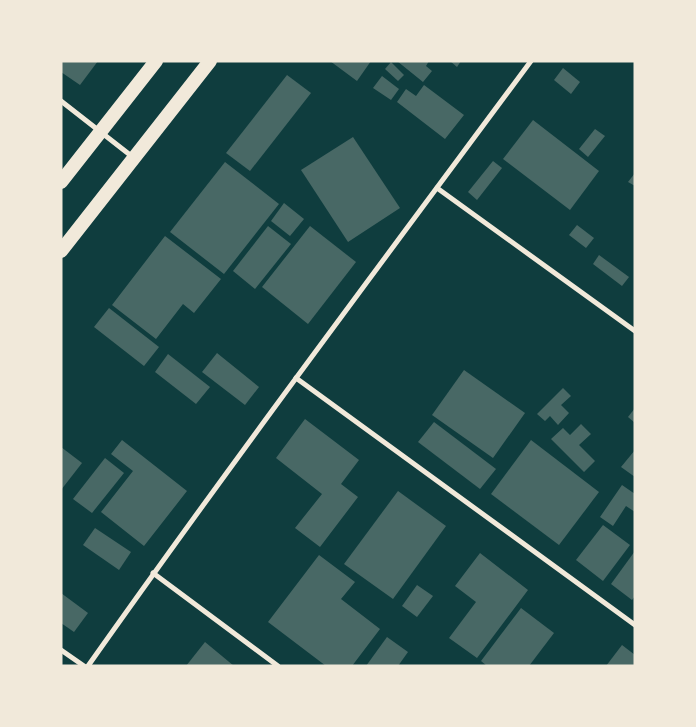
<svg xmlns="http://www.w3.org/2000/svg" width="696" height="727" font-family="Cabin,sans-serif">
<rect width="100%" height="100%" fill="#0f3d3e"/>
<g fill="#486865">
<path d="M 61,61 L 98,61 L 80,85 L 61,72 Z"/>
<path d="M 330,61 L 371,61 L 357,81 Z"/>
<path d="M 397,61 L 429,61 L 426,66 L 432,71 L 423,82 Z"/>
<path d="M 450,61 L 461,61 L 457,67 Z"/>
<path d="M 391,62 L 404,75 L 398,81 L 385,69 Z"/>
<path d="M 563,68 L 580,82 L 571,94 L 554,80 Z"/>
<path d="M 287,75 L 311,93 L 250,171 L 226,153 Z"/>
<path d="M 382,76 L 399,89 L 391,100 L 373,88 Z"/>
<path d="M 424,85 L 464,115 L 445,139 L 397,102 L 406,89 L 416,96 Z"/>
<path d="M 533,120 L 599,171 L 570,210 L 503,159 Z"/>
<path d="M 595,129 L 605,136 L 588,157 L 579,149 Z"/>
<path d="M 353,137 L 400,208 L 348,242 L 301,170 Z"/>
<path d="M 493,161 L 502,168 L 477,200 L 468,192 Z"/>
<path d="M 225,162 L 279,204 L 224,274 L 170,232 Z"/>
<path d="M 635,173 L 635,186 L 628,182 Z"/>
<path d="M 284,203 L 304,219 L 290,236 L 271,221 Z"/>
<path d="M 577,225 L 594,238 L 586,248 L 569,235 Z"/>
<path d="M 268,226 L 291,244 L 255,289 L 233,271 Z"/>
<path d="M 310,226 L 356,262 L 308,324 L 262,287 Z"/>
<path d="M 165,236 L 221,279 L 194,313 L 183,304 L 156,339 L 112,305 Z"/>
<path d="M 599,255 L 629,277 L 622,286 L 593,264 Z"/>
<path d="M 109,308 L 159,347 L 144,366 L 94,327 Z"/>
<path d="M 217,353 L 259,387 L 245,405 L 202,372 Z"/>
<path d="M 168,354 L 210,387 L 196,404 L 155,372 Z"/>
<path d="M 464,370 L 525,413 L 493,458 L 432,415 Z"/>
<path d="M 563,388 L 571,396 L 561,405 L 569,413 L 558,425 L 550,416 L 545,421 L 537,414 Z"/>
<path d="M 635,408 L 635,423 L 628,417 Z"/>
<path d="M 305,419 L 359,460 L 341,484 L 358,497 L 320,547 L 295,528 L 322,494 L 276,458 Z"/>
<path d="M 434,422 L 496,469 L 480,489 L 418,442 Z"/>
<path d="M 581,424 L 591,434 L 579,445 L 595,461 L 584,472 L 551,439 L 563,428 L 570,435 Z"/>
<path d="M 122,440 L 187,491 L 144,546 L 101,512 L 133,471 L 111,454 Z"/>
<path d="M 531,440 L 599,492 L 559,545 L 491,494 Z"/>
<path d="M 61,447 L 82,463 L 61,490 Z"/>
<path d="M 635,450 L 635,477 L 621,467 Z"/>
<path d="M 105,458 L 124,473 L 92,513 L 73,499 Z"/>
<path d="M 622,485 L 635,494 L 635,512 L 626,506 L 613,526 L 600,517 Z"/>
<path d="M 398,491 L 446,526 L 393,599 L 344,564 Z"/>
<path d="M 603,525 L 630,545 L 603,581 L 576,560 Z"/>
<path d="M 95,528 L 131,552 L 119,570 L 83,545 Z"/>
<path d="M 635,551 L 635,596 L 632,600 L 611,584 Z"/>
<path d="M 480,553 L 528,590 L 477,658 L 449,638 L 476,602 L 455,586 Z"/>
<path d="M 319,555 L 355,582 L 341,599 L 380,629 L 352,666 L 326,666 L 268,622 Z"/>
<path d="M 417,585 L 433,596 L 417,617 L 402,606 Z"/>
<path d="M 61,593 L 88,613 L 74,632 L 61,623 Z"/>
<path d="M 521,608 L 554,633 L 529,666 L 487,666 L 481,661 Z"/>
<path d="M 387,637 L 408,652 L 398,666 L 366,666 Z"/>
<path d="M 205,642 L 234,666 L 186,666 Z"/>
<path d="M 622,645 L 635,655 L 635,666 L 606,666 Z"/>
</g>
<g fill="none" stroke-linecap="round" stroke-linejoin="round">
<g stroke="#f1e9da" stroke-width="5">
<path d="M 61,101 L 134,158"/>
<path d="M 437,188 L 635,331"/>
<path d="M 296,378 L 635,625"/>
<path d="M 153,573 L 278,666"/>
<path d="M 61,650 L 84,666"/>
<path d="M 88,666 C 232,462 382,262 531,61"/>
</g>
<g stroke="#f1e9da" stroke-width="14">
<path d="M 61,182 L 156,61"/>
<path d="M 61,251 L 210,61"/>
</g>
</g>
<rect width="696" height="727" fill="none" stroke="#f1e9da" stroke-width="125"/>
</svg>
